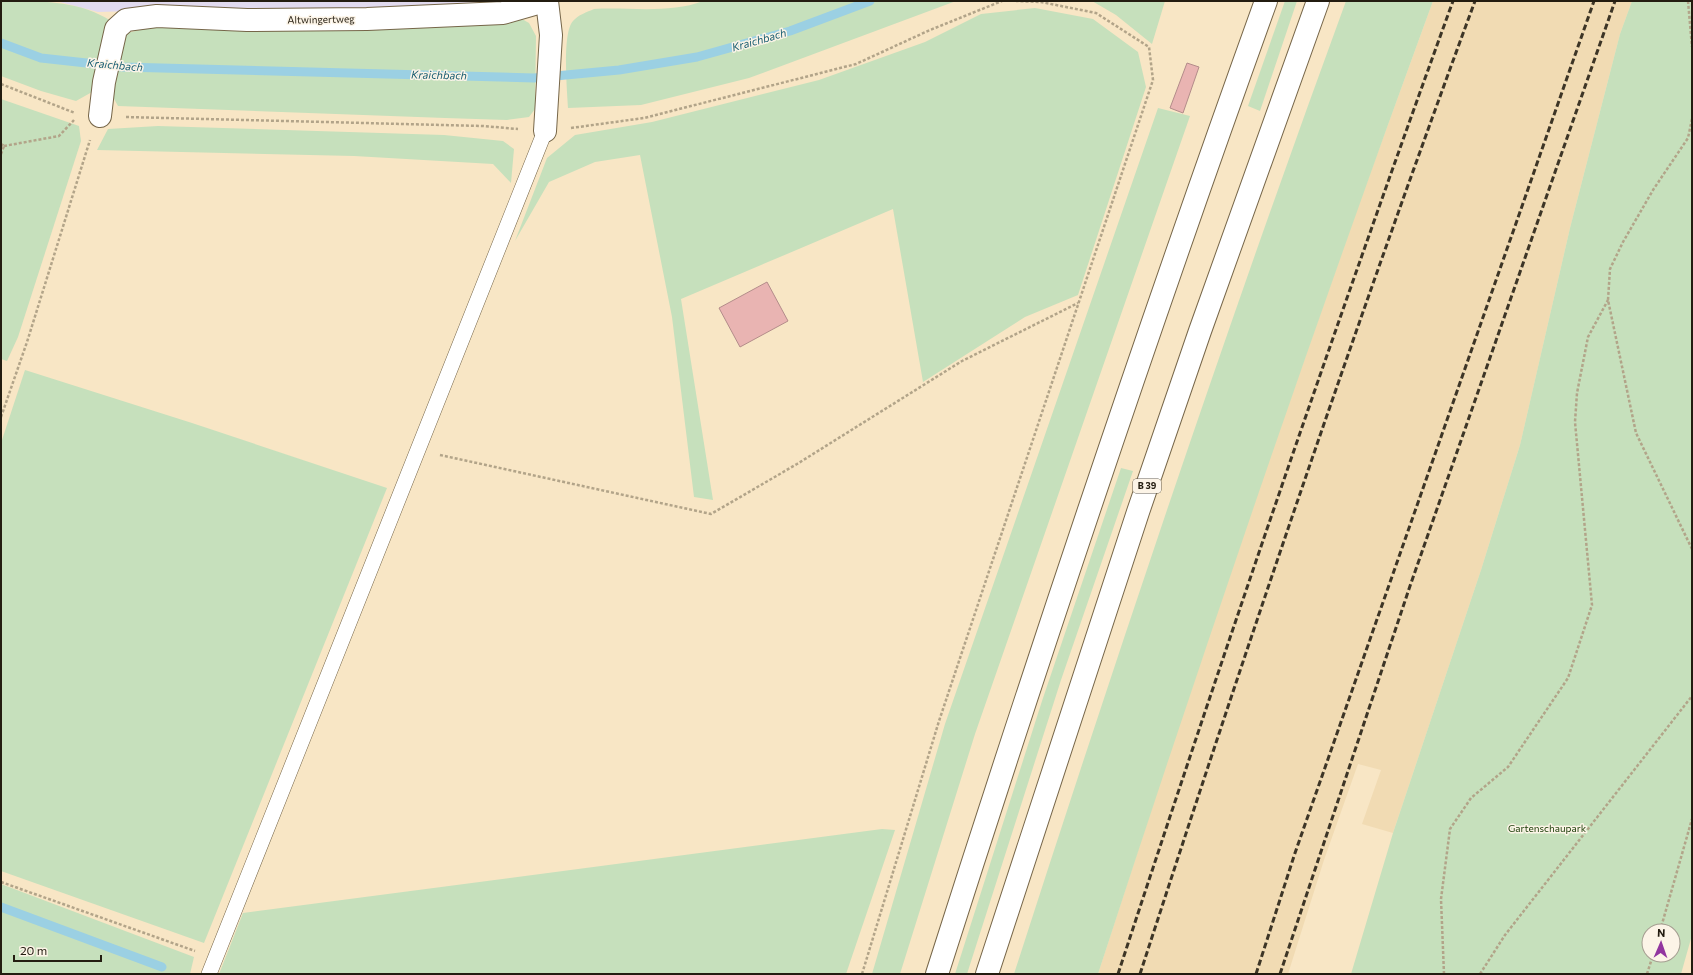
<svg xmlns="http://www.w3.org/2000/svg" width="1693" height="975" font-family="Commissioner,sans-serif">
<rect width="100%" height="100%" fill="#f8e6c5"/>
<path fill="#f1dbb3" d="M 1433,1 L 1632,1 L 1620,34 L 1570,228 L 1520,445 L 1481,570 L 1393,833 L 1362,824 L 1381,770 L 1358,764 L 1324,860 L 1288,974 L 1098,974 L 1177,730 L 1268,463 L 1355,215 Z"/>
<path fill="#e1daef" d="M 56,1 L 509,1 L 490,9 L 207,9 L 98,12 Z"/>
<g fill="#c6e0bc" fill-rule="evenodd">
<path d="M 1,1 C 39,1 79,0 111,21 L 92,92 L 76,101 L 41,91 L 1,76 Z"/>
<path d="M 703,1 L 956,1 L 749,78 L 641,105 L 568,108 C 567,90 562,33 573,21 C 578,15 587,12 594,9 C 629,7 670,14 703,1 Z"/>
<path d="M 1092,1 L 1165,1 L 1152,44 L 1116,15 Z"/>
<path d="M 1285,1 L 1297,1 L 1260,111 L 1248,106 Z"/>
<path d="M 1346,1 L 1433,1 C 1315,323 1204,648 1098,974 L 1014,974 C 1119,648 1228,323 1346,1 Z"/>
<path d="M 1632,1 L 1692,1 L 1692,935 L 1681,974 L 1351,974 L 1393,833 L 1481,570 L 1520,445 L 1570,228 L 1620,34 ZM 1649,931 L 1673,931 L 1673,955 L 1649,955 Z"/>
<path d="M 1035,8 L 1093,19 L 1138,52 L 1146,87 L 1078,295 L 1025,317 L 923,382 L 893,209 L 681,299 L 713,500 L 694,497 L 672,317 L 640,155 L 595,162 L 549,182 L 515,241 L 547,158 L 575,135 L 652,122 L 819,80 L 925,42 L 981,14 Z"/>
<path d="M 522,19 L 529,23 L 536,36 L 535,109 L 529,117 L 507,120 L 445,118 L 118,106 L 113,97 L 115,72 L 123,34 L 161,25 L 457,25 Z"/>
<path d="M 1,99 L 79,126 L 81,141 L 18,337 L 7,361 L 1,359 Z"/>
<path d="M 1158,108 L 1190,116 L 975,734 L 900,974 L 872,974 L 945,724 Z"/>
<path d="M 158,126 L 444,135 L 503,141 L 514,149 L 511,183 L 493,164 L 354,156 L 97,150 L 108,129 Z"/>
<path d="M 25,370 L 192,423 L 387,488 L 204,943 L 1,871 L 1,443 Z"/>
<path d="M 1121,468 L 1133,471 L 1061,680 L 967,974 L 955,974 L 1042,701 Z"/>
<path d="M 882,829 L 895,830 L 846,974 L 219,974 L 243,913 Z"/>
<path d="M 1,884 L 194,957 L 190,974 L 1,974 Z"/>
</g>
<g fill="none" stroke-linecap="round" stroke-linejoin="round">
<g stroke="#9bd0e3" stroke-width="9">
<path d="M 1,43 L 41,58 L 123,67 L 534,78 L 619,70 L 697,57 L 790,31 L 870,1"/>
<path d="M 1,907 L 162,967"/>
</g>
</g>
<g fill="#e9b4b2" stroke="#b38c8a">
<path d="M 1187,63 L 1199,67 L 1183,113 L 1170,108 Z"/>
<path d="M 767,282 L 788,321 L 740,347 L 719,308 Z"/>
</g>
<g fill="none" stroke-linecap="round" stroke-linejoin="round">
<g stroke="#766649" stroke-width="16">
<path id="lane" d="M 209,974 L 545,131"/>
</g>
<g stroke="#766649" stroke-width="24">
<g id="street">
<path d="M 100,116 L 104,82 L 116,29 L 126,20 L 157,16 L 247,20 L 367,19 L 503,13 L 545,1"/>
<path d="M 545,131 L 551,35 L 547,1"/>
</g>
</g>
<g stroke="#766649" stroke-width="24">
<g id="highway">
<path d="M 937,974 C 1041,648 1150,323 1266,1"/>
<path d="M 987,974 L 1138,512 L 1200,331 L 1318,1"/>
</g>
</g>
<g stroke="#b2a489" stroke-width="2.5" stroke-dasharray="3 2" stroke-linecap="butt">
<path d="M 1688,1 L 1692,47"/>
<path d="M 1,84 L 75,113"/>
<path d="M 126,117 L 483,126 L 518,129"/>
<path d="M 1692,119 L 1688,138 L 1653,190 L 1623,242 L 1610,269 L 1608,300 L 1636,433 L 1692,549"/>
<path d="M 571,128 L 644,118 L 856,64 L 930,30 L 1002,1"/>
<path d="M 1,144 L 4,146"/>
<path d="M 4,146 L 59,136 L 74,120"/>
<path d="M 1,154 L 4,146"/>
<path d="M 1,417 L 27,342 L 90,140"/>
<path d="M 440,455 L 711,514 L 797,464 L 962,361 L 1078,303"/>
<path d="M 1,882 L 195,951"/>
<path d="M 1660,931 L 1692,819"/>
<path d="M 862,974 L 939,721 L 1153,80 L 1149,47 L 1096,13 L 1041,2 L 1016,1"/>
<path d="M 1444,974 L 1441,899 L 1450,829 L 1471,798 L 1508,767 L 1568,678 L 1592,605 L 1575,422 L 1577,393 L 1588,337 L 1608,300"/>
<path d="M 1480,974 L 1505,935 L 1692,696"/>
<path d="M 1647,974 L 1653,955"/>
</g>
<use href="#lane" stroke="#fff" stroke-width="15"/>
<use href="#street" stroke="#fff" stroke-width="22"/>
<use href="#highway" stroke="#fff" stroke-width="22"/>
<g stroke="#3d3526" stroke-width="3" stroke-dasharray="6 3" stroke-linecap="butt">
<path d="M 1118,974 C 1225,648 1336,323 1453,1"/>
<path d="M 1140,974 C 1246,648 1356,323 1475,1"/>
<path d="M 1256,974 L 1295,853 L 1594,1"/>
<path d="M 1280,974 L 1410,586 L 1615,1"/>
</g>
</g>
<g text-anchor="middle" stroke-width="3" stroke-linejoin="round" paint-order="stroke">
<rect fill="#fcf4e7" stroke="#645d50" stroke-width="1" x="1133" y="479" width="28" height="14" rx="3"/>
<g font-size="9" font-weight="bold" fill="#231c10">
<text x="1147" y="489">B 39</text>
</g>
<g font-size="10" fill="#231c10" stroke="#fcf4e7">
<text transform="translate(321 19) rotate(-1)" y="4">Altwingertweg</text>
</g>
<g font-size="10" fill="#153902" stroke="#fcf4e7">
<text x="1547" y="832">Gartenschaupark</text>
</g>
<g font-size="11" font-style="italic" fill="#175c71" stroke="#fcf4e7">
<text transform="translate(759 40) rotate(-16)" y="4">Kraichbach</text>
<text transform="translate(115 65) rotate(5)" y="4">Kraichbach</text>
<text transform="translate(439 75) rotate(1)" y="4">Kraichbach</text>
</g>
</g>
<rect width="1693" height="975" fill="none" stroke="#231c10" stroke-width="4"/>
<g transform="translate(1661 943) rotate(2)"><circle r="19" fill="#fcf4e7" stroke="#a59e91"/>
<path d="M0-3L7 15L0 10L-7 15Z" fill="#92359f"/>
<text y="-6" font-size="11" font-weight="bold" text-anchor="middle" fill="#231c10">N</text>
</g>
<path d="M14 955v6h87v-6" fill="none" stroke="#231c10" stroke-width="2"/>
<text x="20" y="955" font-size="12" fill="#231c10" stroke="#fcf4e7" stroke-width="3" paint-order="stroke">20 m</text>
</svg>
